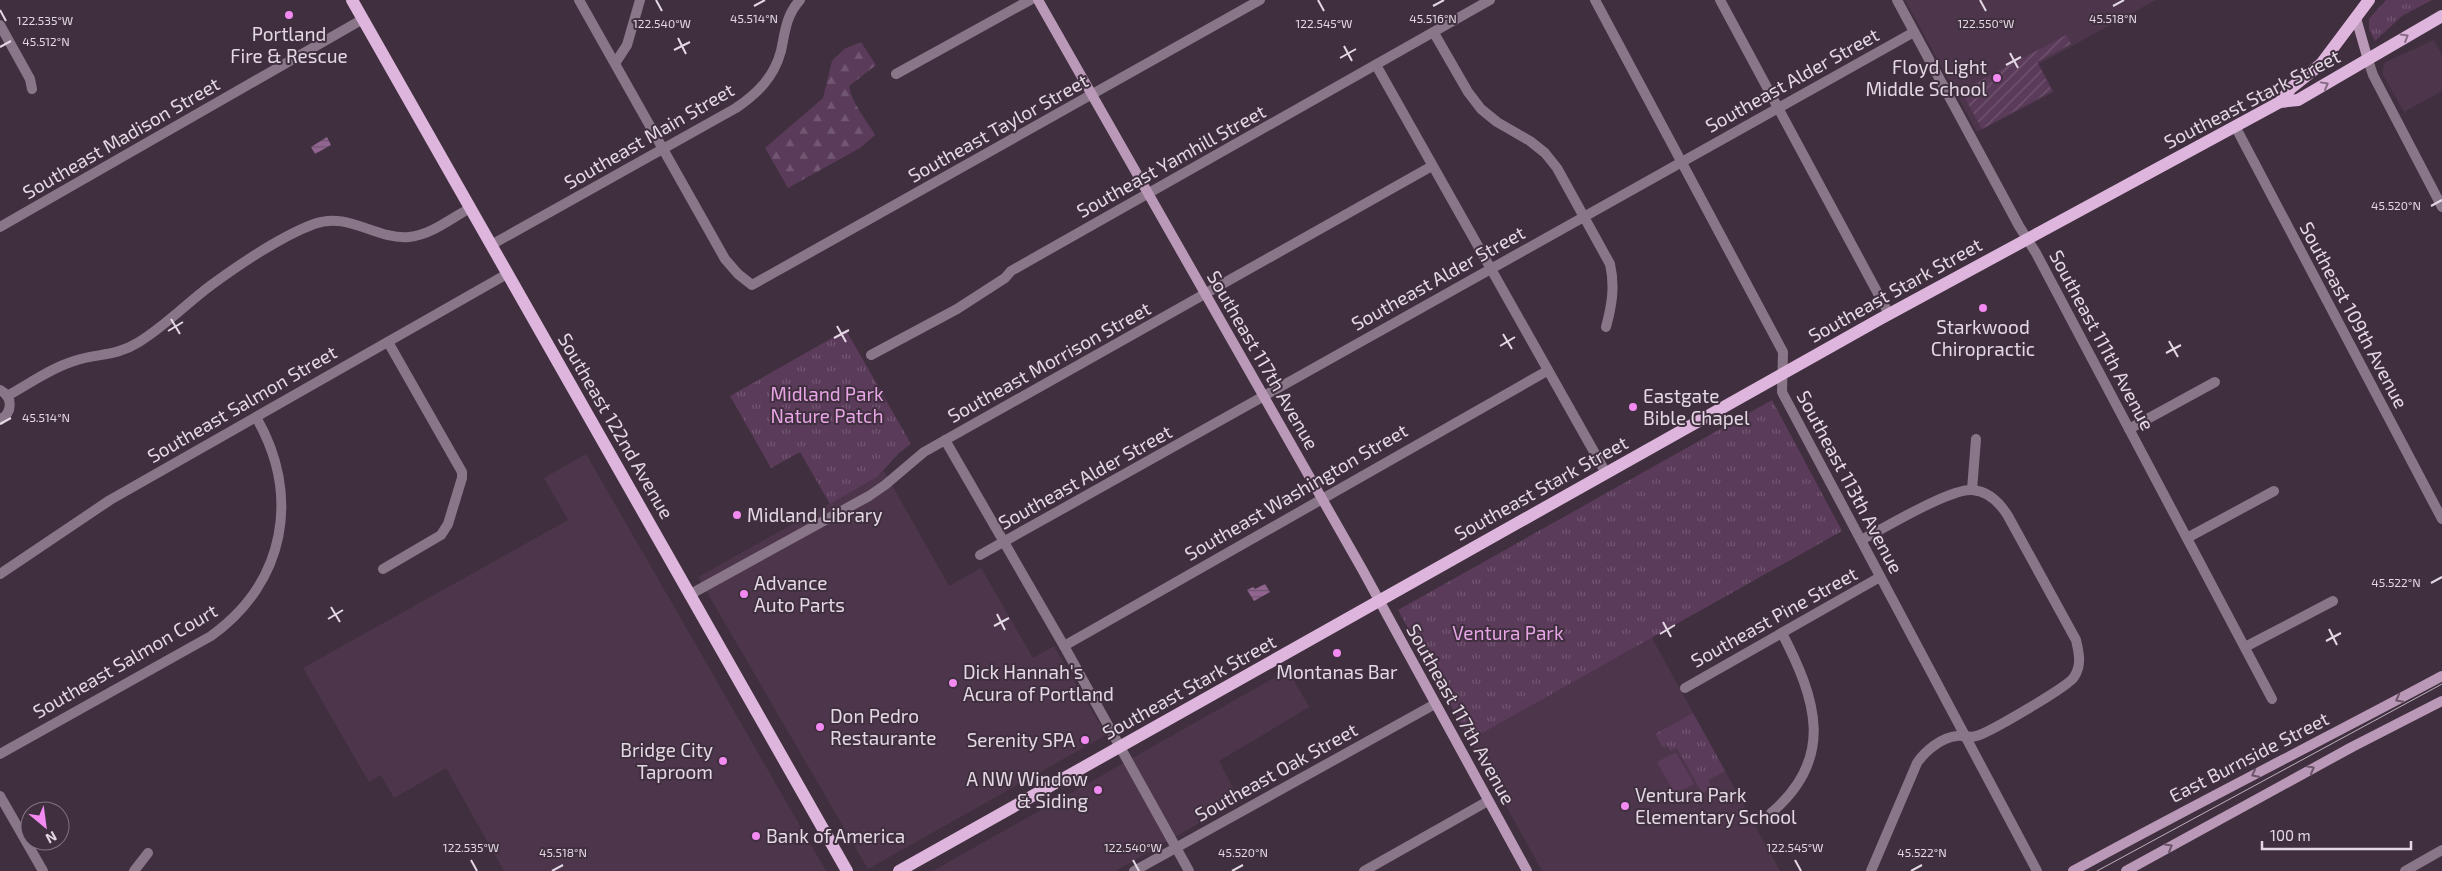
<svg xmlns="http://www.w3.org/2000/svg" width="2442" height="871" font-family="'Exo 2',sans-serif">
<defs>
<pattern id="forest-firs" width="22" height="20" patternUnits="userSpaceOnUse" patternTransform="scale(1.25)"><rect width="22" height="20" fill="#5b3b5a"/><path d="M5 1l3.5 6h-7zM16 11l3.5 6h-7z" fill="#725772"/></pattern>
<pattern id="park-tufts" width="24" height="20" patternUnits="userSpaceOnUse" patternTransform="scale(1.25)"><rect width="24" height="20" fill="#5b3b5a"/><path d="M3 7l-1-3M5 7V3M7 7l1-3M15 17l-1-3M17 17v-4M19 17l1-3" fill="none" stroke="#725772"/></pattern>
<pattern id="garden-furrows" width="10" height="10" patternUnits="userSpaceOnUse" patternTransform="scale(1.25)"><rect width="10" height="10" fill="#5b3b5a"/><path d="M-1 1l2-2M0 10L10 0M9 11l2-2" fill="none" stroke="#725772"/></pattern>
<pattern id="water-rules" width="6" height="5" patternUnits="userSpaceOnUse" patternTransform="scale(1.25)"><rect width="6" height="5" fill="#926591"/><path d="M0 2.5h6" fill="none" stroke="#6f556e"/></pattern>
</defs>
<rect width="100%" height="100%" fill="#402f3f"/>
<g fill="#4d364c">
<path d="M 1905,0 L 2156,0 L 2039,64 L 2054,92 L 1977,132 Z"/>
<path d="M 2434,40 L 2442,55 L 2442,91 L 2404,112 L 2383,75 L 2383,67 L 2386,62 Z"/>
<path d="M 586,454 L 688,631 L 826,871 L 504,871 L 446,768 L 394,798 L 381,775 L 369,782 L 303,668 L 568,520 L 544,478 Z"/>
<path d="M 884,471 L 949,586 L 981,568 L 1033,658 L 1054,646 L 1106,735 L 868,869 L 698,577 L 872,480 Z"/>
<path d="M 1652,638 L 1780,871 L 1542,871 L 1470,740 Z"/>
<path d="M 1288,670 L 1309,707 L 1219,761 L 1239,800 L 1116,871 L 933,871 Z"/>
</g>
<path fill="#5b3b5a" d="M 1676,752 L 1694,784 L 1675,794 L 1657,762 Z"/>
<path fill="url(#forest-firs)" d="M 861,42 L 876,65 L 849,86 C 852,104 866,119 875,135 L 860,148 L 788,188 L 765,148 L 823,98 L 832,61 L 844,49 Z"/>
<g fill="url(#park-tufts)">
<path d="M 2386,0 L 2432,0 L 2402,16 L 2375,41 L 2369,29 L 2369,19 Z"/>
<path d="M 846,330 L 911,444 L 899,453 L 877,477 L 830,504 L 800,452 L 771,468 L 730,396 Z"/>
<path d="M 1772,400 L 1842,531 L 1470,740 L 1398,610 Z"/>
<path d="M 1693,713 L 1725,771 L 1708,780 L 1712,788 L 1702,793 L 1677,748 L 1670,751 L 1667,745 L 1663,748 L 1655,734 Z"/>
</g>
<path fill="url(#garden-furrows)" d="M 2066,35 L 2071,44 L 2037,62 L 2052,91 L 1982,129 L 1961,91 Z"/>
<g fill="url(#water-rules)">
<path d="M 327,137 L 331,145 L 315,154 L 311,147 Z"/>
<path d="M 1265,584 L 1270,592 L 1254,601 L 1247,590 L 1253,587 L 1255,589 Z"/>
</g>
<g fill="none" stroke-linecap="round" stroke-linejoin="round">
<g stroke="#8a7689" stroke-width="10">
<path d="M 579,0 L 725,259 L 738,274 L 752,285 L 1260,0"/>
<path d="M 1595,0 L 1783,352 L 1782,392 L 2037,871"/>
<path d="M 1720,0 L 1889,314"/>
<path d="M 1897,0 L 2019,226 L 2036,253 L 2272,699"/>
<path d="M 0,25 L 30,79 L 32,89"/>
<path d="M 1434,33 L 1468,92 L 1481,109 L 1497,122 L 1530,141 L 1545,153 L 1557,168 L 1610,264 C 1615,286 1612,305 1606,327"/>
<path d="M 2368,60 L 2373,75 L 2442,207"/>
<path d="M 616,62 L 627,45 L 640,0"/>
<path d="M 1376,65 L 1606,473"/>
<path d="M 896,74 L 1030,0"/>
<path d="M 2235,126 L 2442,519"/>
<path d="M 0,227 L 363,19"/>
<path d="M 491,245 L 736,108 C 758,93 774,77 781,51 C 785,32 786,15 800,0"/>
<path d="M 871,355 L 957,309 L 1005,278 L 1011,271 L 1490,0"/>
<path d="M 0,390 C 13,397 13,412 0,420"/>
<path d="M 7,396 C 29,384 51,368 74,361 C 98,353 115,357 139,342 C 165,326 186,304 210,286 C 240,264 279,237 314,224 C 348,211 376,240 409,237 C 431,235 452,218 470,208"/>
<path d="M 2129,429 L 2215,382"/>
<path d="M 945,440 L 1064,646 L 1189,871"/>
<path d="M 1972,490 L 1976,439"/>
<path d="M 2187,538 L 2274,491"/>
<path d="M 1861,540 C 1883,529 1950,488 1972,490 C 1989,491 2000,503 2008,516 L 2076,640 C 2079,653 2082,665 2074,677 C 2069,686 1987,734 1976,736 C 1970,738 1963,735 1957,736 C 1942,737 1925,751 1917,763 L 1871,871"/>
<path d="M 980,555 L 1914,32"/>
<path d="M 383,569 L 441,535 L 448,524 L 462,478 L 462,472 L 388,342"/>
<path d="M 0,574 L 110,500 L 507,274"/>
<path d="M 689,595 L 869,496 L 885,485 L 924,452 L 1432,166"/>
<path d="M 1064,646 L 1547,371"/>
<path d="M 2245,647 L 2333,601"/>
<path d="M 1685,688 L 1880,577"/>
<path d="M 0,754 L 211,636 C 286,582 301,495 256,417"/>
<path d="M 0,796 L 43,871"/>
<path d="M 1771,813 C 1836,758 1816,699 1782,633"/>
<path d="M 134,871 L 148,853"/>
<path d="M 1134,871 L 1435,704"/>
<path d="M 1364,871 L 1488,801"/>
<path d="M 2405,871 L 2442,850"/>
</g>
<g stroke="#ba99b8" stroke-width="10">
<path d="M 1038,0 L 1362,569 L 1527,871"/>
<path d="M 2356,18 L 2368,60"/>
<path d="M 2073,871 C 2195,804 2319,742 2442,676"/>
<path d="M 2126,871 L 2352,747 L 2442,701"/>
</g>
<g stroke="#deb5dc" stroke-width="12">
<path d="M 352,0 L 847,871"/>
<path d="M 2280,102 L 2291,88 L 2321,64 L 2369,0"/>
<path d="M 899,871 L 1880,319 L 2280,102 L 2298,100 L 2442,16"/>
</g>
<path stroke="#bdb1bd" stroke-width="1" d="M 2097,871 L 2442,684"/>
</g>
<defs><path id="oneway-chevron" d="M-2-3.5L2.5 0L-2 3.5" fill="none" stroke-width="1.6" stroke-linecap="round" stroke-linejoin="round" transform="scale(1.25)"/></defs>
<g stroke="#876b86">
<use href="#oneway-chevron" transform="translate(2405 37) rotate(-31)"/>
<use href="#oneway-chevron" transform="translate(2325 85) rotate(-29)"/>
</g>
<g stroke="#6b5469">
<use href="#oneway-chevron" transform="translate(2399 699) rotate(152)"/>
<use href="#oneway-chevron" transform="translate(2311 769) rotate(-29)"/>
<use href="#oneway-chevron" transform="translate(2255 774) rotate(153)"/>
<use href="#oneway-chevron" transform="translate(2169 847) rotate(-30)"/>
</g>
<path fill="none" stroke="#e3d8e3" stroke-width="2" d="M 656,0 L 662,11M 1318,0 L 1324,11M 1980,0 L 1986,11M 754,6 L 765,0M 1433,6 L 1444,0M 2113,6 L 2124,0M 0,10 L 6,21M 678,38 L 686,54M 1344,46 L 1352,61M 0,47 L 11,41M 674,50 L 690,42M 2010,53 L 2018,68M 1340,58 L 1356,49M 2006,65 L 2021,57M 2431,206 L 2442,200M 171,319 L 180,334M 837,326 L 846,342M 168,331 L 183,322M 1503,334 L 1512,349M 834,338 L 849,330M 2169,341 L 2178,357M 1500,346 L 1515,337M 2166,353 L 2181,345M 0,424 L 11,418M 2431,583 L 2442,577M 331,607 L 340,622M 997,614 L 1005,630M 328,619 L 343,610M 1663,622 L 1671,637M 994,626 L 1009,618M 2329,629 L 2337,645M 1660,634 L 1675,625M 2326,641 L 2341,633M 471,860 L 477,871M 1133,860 L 1139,871M 1795,860 L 1801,871M 552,871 L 563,865M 1232,871 L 1243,865M 1911,871 L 1922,865"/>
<g fill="#f38af1" stroke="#402f3f" stroke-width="2">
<circle cx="289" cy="15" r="5"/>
<circle cx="1997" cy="78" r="5"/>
<circle cx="1983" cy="308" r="5"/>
<circle cx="1633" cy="407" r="5"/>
<circle cx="737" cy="515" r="5"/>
<circle cx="744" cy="594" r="5"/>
<circle cx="1337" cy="653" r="5"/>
<circle cx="953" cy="683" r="5"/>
<circle cx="820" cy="727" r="5"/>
<circle cx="1085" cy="740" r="5"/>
<circle cx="723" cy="761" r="5"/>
<circle cx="1098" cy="790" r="5"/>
<circle cx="1625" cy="806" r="5"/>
<circle cx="756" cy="836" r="5"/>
</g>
<g text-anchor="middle" stroke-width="4" stroke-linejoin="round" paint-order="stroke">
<g font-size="19" fill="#e3d8e3" stroke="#402f3f" text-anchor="start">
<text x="289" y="41" text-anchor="middle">Portland<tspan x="289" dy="22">Fire &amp; Rescue</tspan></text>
<text x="1987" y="74" text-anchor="end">Floyd Light<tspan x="1987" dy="22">Middle School</tspan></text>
<text x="1983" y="334" text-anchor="middle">Starkwood<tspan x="1983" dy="22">Chiropractic</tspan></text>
<text x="1643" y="403">Eastgate<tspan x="1643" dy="22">Bible Chapel</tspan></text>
<text x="747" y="522">Midland Library</text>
<text x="754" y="590">Advance<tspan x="754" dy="22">Auto Parts</tspan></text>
<text x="963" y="679">Dick Hannah's<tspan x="963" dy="22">Acura of Portland</tspan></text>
<text x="1337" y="679" text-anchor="middle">Montanas Bar</text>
<text x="830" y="723">Don Pedro<tspan x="830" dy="22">Restaurante</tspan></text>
<text x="1075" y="747" text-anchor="end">Serenity SPA</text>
<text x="713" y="757" text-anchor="end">Bridge City<tspan x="713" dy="22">Taproom</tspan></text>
<text x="1088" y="786" text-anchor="end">A NW Window<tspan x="1088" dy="22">&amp; Siding</tspan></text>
<text x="1635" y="802">Ventura Park<tspan x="1635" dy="22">Elementary School</tspan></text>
<text x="766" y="843">Bank of America</text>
</g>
<g font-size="19" fill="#e3d8e3" stroke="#402f3f">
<text transform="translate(1792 80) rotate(-29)" y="7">Southeast Alder Street</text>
<text transform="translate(2252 99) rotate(-27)" y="7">Southeast Stark Street</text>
<text transform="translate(998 128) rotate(-29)" y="7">Southeast Taylor Street</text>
<text transform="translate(649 136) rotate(-30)" y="7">Southeast Main Street</text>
<text transform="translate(121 138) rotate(-30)" y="7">Southeast Madison Street</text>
<text transform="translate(1171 161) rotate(-29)" y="7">Southeast Yamhill Street</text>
<text transform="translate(1438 278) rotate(-29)" y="7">Southeast Alder Street</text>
<text transform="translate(1895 290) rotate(-29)" y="7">Southeast Stark Street</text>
<text transform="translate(2354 315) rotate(62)" y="7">Southeast 109th Avenue</text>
<text transform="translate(2102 340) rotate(62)" y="7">Southeast 111th Avenue</text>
<text transform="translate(1263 360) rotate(60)" y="7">Southeast 117th Avenue</text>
<text transform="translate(1049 362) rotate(-29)" y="7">Southeast Morrison Street</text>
<text transform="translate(242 404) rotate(-30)" y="7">Southeast Salmon Street</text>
<text transform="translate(616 426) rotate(60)" y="7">Southeast 122nd Avenue</text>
<text transform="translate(1085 477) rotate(-29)" y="7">Southeast Alder Street</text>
<text transform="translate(1850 482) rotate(62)" y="7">Southeast 113th Avenue</text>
<text transform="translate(1541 488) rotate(-29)" y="7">Southeast Stark Street</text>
<text transform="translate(1296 492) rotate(-30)" y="7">Southeast Washington Street</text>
<text transform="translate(1774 617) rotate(-29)" y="7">Southeast Pine Street</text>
<text transform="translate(125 661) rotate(-30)" y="7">Southeast Salmon Court</text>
<text transform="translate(1189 687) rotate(-29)" y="7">Southeast Stark Street</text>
<text transform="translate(1461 714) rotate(61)" y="7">Southeast 117th Avenue</text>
<text transform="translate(2249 757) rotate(-27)" y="7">East Burnside Street</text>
<text transform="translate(1276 772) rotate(-29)" y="7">Southeast Oak Street</text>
</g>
<g font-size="19" fill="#e8a5e6" stroke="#402f3f">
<text x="827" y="401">Midland Park<tspan x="827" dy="22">Nature Patch</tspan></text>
<text x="1508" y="640">Ventura Park</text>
</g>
</g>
<g font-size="12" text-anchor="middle" fill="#e3d8e3" stroke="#402f3f" stroke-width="4" stroke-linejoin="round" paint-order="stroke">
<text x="754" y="23">45.514°N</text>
<text x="1433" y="23">45.516°N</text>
<text x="2113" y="23">45.518°N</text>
<text x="45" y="25">122.535°W</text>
<text x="662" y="28">122.540°W</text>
<text x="1324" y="28">122.545°W</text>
<text x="1986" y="28">122.550°W</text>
<text x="46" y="46">45.512°N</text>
<text x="2396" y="210">45.520°N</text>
<text x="46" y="422">45.514°N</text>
<text x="2396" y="587">45.522°N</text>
<text x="471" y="852">122.535°W</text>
<text x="1133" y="852">122.540°W</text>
<text x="1795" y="852">122.545°W</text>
<text x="563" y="857">45.518°N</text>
<text x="1243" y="857">45.520°N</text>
<text x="1922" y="857">45.522°N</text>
</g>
<g transform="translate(45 826) rotate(151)"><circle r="24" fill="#402f3f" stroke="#817381"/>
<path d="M0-4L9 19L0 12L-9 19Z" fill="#f38af1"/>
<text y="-8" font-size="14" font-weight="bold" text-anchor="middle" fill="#e3d8e3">N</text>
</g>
<path d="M2262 841v8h149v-8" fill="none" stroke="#e3d8e3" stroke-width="2.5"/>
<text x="2270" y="841" font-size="15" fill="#e3d8e3" stroke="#402f3f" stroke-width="4" paint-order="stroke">100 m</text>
</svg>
